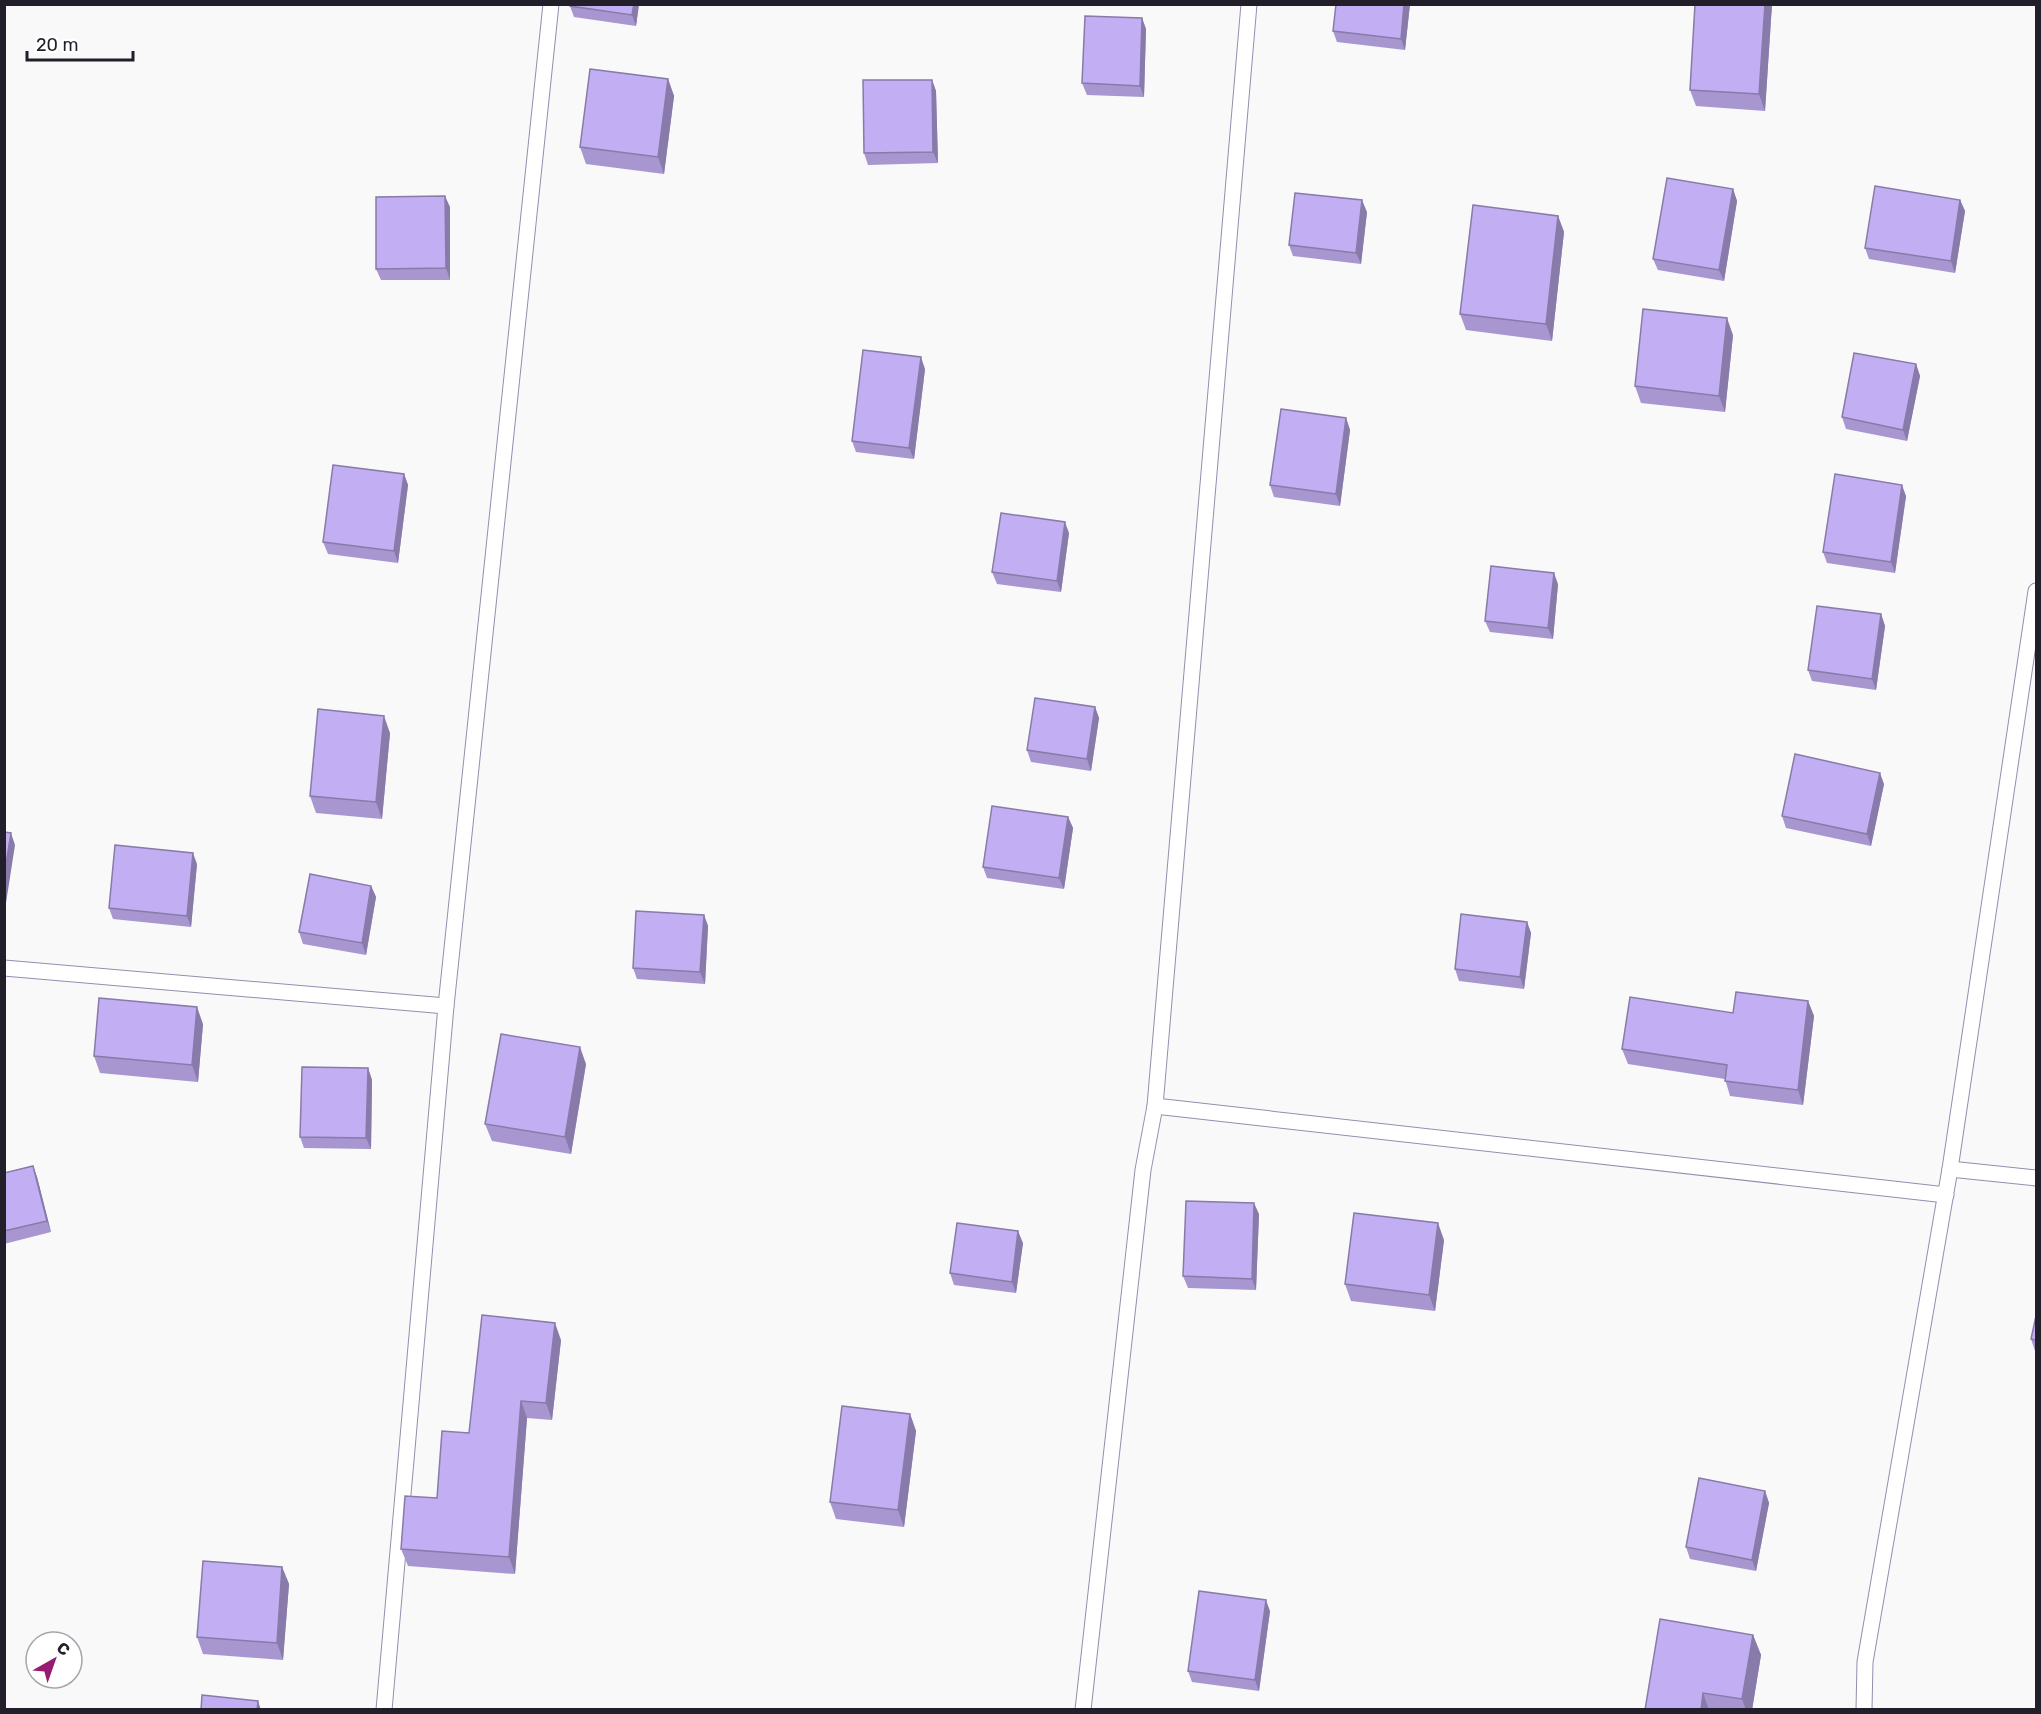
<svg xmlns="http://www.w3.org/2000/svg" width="2041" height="1714" font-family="Rubik,sans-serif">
<rect width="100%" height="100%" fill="#f9f9f9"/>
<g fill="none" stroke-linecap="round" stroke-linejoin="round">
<g stroke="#968dad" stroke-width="17">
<g id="lane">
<path d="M 2036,591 L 1950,1169 L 2036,1178"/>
<path d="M 4,968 L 446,1006"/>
<path d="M 1155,1106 L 1946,1195"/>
<path d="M 384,1710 L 446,1006 L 551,4"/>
<path d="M 1083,1710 L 1143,1170 L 1155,1106 L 1249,4"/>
<path d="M 1864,1710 L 1865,1662 L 1950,1169"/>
</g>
</g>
<use href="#lane" stroke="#fff" stroke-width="15"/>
</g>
<g fill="#a796d0">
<path d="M 639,4 L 636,26 L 574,17 L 570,6 Z"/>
<path d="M 1410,4 L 1405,50 L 1337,42 L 1333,31 Z"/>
<path d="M 1772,4 L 1765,111 L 1696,106 L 1690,90 Z"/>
<path d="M 1142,18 L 1146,29 L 1144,97 L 1087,95 L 1082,83 Z"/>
<path d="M 668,79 L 674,96 L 664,174 L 586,164 L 580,147 Z"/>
<path d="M 932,80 L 936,91 L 938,163 L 868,165 L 864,153 Z"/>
<path d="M 1733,189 L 1737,201 L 1724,281 L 1658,270 L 1653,259 Z"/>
<path d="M 1960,200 L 1965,211 L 1955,273 L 1869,259 L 1865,248 Z"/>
<path d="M 450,207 L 450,280 L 381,280 L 376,269 Z"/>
<path d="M 1367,212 L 1361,264 L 1293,256 L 1289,245 Z"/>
<path d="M 1558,216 L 1564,232 L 1552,341 L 1466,330 L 1460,314 Z"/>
<path d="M 1733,335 L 1725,412 L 1641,403 L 1635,386 Z"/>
<path d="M 1916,364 L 1920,376 L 1907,441 L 1846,429 L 1842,417 Z"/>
<path d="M 925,369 L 914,459 L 856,452 L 852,441 Z"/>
<path d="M 1346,418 L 1350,430 L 1340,506 L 1274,497 L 1270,485 Z"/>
<path d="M 404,474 L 408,485 L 398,563 L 328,554 L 323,542 Z"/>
<path d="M 1906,496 L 1895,573 L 1827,563 L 1823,552 Z"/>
<path d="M 1069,533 L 1061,592 L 997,584 L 992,572 Z"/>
<path d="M 1558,584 L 1553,639 L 1490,632 L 1485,621 Z"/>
<path d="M 1881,614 L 1885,626 L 1876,690 L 1812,681 L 1808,670 Z"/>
<path d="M 1095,707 L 1099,718 L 1091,771 L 1031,762 L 1027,750 Z"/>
<path d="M 390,733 L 382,819 L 316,813 L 310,796 Z"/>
<path d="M 1884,784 L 1871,846 L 1786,828 L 1782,816 Z"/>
<path d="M 1068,817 L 1073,828 L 1064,889 L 987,878 L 983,867 Z"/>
<path d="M 197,864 L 191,927 L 113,919 L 109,908 Z"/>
<path d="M 371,886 L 376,897 L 366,955 L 303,944 L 299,932 Z"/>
<path d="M 704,915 L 708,926 L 705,984 L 637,979 L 633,968 Z"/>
<path d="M 1527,922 L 1531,933 L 1524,989 L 1459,981 L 1455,969 Z"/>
<path d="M 1808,1001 L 1814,1016 L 1803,1105 L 1730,1096 L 1725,1079 L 1628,1064 L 1622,1049 L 1733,1013 Z"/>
<path d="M 203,1024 L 198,1082 L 100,1073 L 94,1056 Z"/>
<path d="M 586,1064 L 571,1154 L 492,1141 L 485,1124 Z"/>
<path d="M 368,1068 L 372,1080 L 371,1149 L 304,1148 L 300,1137 Z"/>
<path d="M 33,1166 L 37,1177 L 51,1232 L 4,1244 L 4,1173 Z"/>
<path d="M 1259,1214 L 1256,1290 L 1188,1288 L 1183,1276 Z"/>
<path d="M 1444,1240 L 1435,1311 L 1351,1301 L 1345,1284 Z"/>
<path d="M 1023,1243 L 1016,1293 L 954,1285 L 950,1273 Z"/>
<path d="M 2037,1311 L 2037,1351 L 2035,1351 L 2031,1339 Z"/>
<path d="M 561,1340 L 552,1420 L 527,1418 L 515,1574 L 408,1566 L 401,1549 L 437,1498 L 469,1433 Z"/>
<path d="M 910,1414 L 916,1431 L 904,1527 L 836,1519 L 830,1502 Z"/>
<path d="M 1765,1491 L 1769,1503 L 1756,1571 L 1690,1559 L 1686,1547 Z"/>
<path d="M 282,1567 L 289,1584 L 283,1660 L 203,1654 L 197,1637 Z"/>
<path d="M 1270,1611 L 1259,1691 L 1192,1682 L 1188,1671 Z"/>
<path d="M 1753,1635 L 1761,1655 L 1752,1710 L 1645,1710 Z"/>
</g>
<g fill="#887aa9">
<path d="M 634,4 L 639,4 L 636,26 L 632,15 Z"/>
<path d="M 1404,4 L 1410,4 L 1405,50 L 1401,39 Z"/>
<path d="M 1765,4 L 1772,4 L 1765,111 L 1759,94 Z"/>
<path d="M 1142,18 L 1146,29 L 1144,97 L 1140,86 Z"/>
<path d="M 668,79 L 674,96 L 664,174 L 658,157 Z"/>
<path d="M 932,80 L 936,91 L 938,163 L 933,152 Z"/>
<path d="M 1733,189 L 1737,201 L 1724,281 L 1719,270 Z"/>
<path d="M 445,196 L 450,207 L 450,280 L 446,268 Z"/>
<path d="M 1362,200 L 1367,212 L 1361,264 L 1356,253 Z"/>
<path d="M 1960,200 L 1965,211 L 1955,273 L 1951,261 Z"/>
<path d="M 1558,216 L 1564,232 L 1552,341 L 1546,324 Z"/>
<path d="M 1727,318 L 1733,335 L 1725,412 L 1719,396 Z"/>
<path d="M 921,357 L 925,369 L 914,459 L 909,448 Z"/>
<path d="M 1916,364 L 1920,376 L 1907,441 L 1903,430 Z"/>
<path d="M 1346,418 L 1350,430 L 1340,506 L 1336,494 Z"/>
<path d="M 404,474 L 408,485 L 398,563 L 394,551 Z"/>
<path d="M 1902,485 L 1906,496 L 1895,573 L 1891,562 Z"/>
<path d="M 1065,522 L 1069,533 L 1061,592 L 1057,581 Z"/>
<path d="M 1554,573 L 1558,584 L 1553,639 L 1548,628 Z"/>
<path d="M 1881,614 L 1885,626 L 1876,690 L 1872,679 Z"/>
<path d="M 1095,707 L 1099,718 L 1091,771 L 1087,759 Z"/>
<path d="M 384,716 L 390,733 L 382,819 L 376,802 Z"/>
<path d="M 1880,773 L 1884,784 L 1871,846 L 1867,834 Z"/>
<path d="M 1068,817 L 1073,828 L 1064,889 L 1059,878 Z"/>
<path d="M 11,833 L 15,845 L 6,903 L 4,897 L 4,876 Z"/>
<path d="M 193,853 L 197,864 L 191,927 L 187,916 Z"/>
<path d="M 371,886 L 376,897 L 366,955 L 362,943 Z"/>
<path d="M 704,915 L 708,926 L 705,984 L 700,972 Z"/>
<path d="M 1527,922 L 1531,933 L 1524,989 L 1520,977 Z"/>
<path d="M 1808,1001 L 1814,1016 L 1803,1105 L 1798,1090 Z"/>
<path d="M 197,1007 L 203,1024 L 198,1082 L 192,1065 Z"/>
<path d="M 580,1047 L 586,1064 L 571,1154 L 565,1137 Z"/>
<path d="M 368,1068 L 372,1080 L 371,1149 L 366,1138 Z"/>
<path d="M 33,1166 L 37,1177 L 51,1232 L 47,1221 Z"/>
<path d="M 1254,1203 L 1259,1214 L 1256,1290 L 1252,1279 Z"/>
<path d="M 1438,1223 L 1444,1240 L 1435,1311 L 1429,1295 Z"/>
<path d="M 1018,1231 L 1023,1243 L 1016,1293 L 1012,1282 Z"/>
<path d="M 555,1323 L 561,1340 L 552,1420 L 546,1403 Z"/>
<path d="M 521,1401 L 527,1418 L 515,1574 L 509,1557 Z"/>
<path d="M 910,1414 L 916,1431 L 904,1527 L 898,1510 Z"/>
<path d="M 1765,1491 L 1769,1503 L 1756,1571 L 1752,1560 Z"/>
<path d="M 282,1567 L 289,1584 L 283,1660 L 277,1643 Z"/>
<path d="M 1266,1600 L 1270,1611 L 1259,1691 L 1255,1680 Z"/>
<path d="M 1753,1635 L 1761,1655 L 1752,1710 L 1746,1710 L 1742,1699 Z"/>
<path d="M 1703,1693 L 1709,1710 L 1701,1710 Z"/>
<path d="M 258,1701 L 261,1710 L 257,1710 Z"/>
</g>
<g fill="#c2aef2" stroke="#887aa9" stroke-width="1.5">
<path d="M 570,4 L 634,4 L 632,15 L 570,6 Z"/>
<path d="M 1336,4 L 1404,4 L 1401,39 L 1333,31 Z"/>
<path d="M 1695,4 L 1765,4 L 1759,94 L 1690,90 Z"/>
<path d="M 1085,16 L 1142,18 L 1140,86 L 1082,83 Z"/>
<path d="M 590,69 L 668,79 L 658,157 L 580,147 Z"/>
<path d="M 863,80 L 932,80 L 933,152 L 864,153 Z"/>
<path d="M 1667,178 L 1733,189 L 1719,270 L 1653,259 Z"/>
<path d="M 1875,186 L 1960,200 L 1951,261 L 1865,248 Z"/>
<path d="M 1295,193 L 1362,200 L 1356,253 L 1289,245 Z"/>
<path d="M 445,196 L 446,268 L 376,269 L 376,197 Z"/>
<path d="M 1473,205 L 1558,216 L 1546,324 L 1460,314 Z"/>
<path d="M 1643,309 L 1727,318 L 1719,396 L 1635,386 Z"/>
<path d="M 863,350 L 921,357 L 909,448 L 852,441 Z"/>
<path d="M 1854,353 L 1916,364 L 1903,430 L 1842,417 Z"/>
<path d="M 1281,409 L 1346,418 L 1336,494 L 1270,485 Z"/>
<path d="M 333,465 L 404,474 L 394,551 L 323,542 Z"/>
<path d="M 1835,474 L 1902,485 L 1891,562 L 1823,552 Z"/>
<path d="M 1001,513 L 1065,522 L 1057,581 L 992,572 Z"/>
<path d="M 1491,566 L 1554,573 L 1548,628 L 1485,621 Z"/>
<path d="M 1817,606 L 1881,614 L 1872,679 L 1808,670 Z"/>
<path d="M 1035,698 L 1095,707 L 1087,759 L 1027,750 Z"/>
<path d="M 318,709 L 384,716 L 376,802 L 310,796 Z"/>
<path d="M 1795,754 L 1880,773 L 1867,834 L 1782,816 Z"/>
<path d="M 992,806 L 1068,817 L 1059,878 L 983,867 Z"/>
<path d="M 4,832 L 11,833 L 4,876 Z"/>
<path d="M 115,845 L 193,853 L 187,916 L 109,908 Z"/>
<path d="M 310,874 L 371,886 L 362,943 L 299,932 Z"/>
<path d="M 636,911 L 704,915 L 700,972 L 633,968 Z"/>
<path d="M 1461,914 L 1527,922 L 1520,977 L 1455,969 Z"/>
<path d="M 1736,992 L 1808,1001 L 1798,1090 L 1725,1081 L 1727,1065 L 1622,1049 L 1630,997 L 1733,1013 Z"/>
<path d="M 99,998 L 197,1007 L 192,1065 L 94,1056 Z"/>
<path d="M 501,1034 L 580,1047 L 565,1137 L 485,1124 Z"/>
<path d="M 302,1067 L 368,1068 L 366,1138 L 300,1137 Z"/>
<path d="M 33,1166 L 47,1221 L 4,1231 L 4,1173 Z"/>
<path d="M 1186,1201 L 1254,1203 L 1252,1279 L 1183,1276 Z"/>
<path d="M 1354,1213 L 1438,1223 L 1429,1295 L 1345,1284 Z"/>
<path d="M 957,1223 L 1018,1231 L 1012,1282 L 950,1273 Z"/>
<path d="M 2037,1311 L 2037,1340 L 2031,1339 Z"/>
<path d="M 482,1315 L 555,1323 L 546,1403 L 521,1401 L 509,1557 L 401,1549 L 405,1496 L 437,1498 L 442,1431 L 469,1433 Z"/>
<path d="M 842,1406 L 910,1414 L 898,1510 L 830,1502 Z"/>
<path d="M 1699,1478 L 1765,1491 L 1752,1560 L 1686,1547 Z"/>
<path d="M 203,1561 L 282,1567 L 277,1643 L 197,1637 Z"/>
<path d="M 1199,1591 L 1266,1600 L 1255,1680 L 1188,1671 Z"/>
<path d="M 1660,1619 L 1753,1635 L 1742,1699 L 1703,1693 L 1701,1710 L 1645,1710 Z"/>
<path d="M 202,1695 L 258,1701 L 257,1710 L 201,1710 Z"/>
</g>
<rect width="2041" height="1714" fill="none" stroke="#221f2b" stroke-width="12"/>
<g transform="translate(54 1660) rotate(40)"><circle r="28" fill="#ffffff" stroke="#a7a5aa" stroke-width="1.5"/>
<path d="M0-4.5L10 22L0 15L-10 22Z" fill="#981a72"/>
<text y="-9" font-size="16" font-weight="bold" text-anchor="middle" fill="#221f2b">С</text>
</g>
<path d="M27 51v9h106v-9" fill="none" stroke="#221f2b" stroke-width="3"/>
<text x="36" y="51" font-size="18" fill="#221f2b" stroke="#ffffff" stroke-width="4.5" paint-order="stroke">20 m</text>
</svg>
